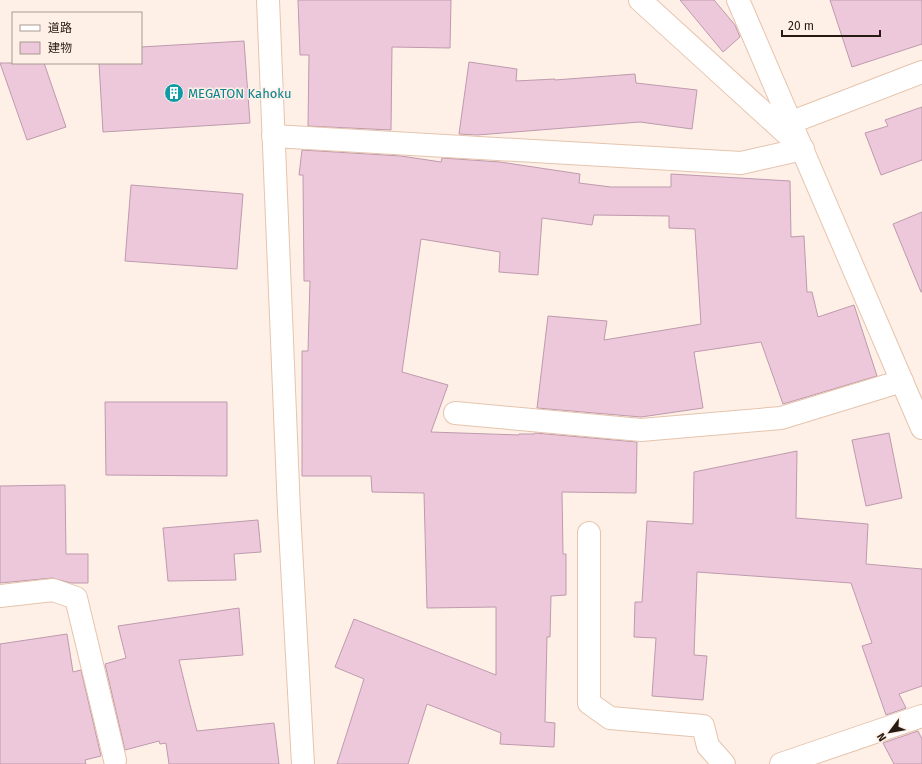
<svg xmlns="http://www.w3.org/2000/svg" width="922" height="764" font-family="'Fira Sans','Noto Sans JP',sans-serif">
<rect width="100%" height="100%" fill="#fef0e7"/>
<g fill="#edc8db" stroke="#be9aad">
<path d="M 298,0 L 451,0 L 450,48 L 392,47 L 391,130 L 308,126 L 309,55 L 300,55 Z"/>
<path d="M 680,0 L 714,0 L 735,25 L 740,37 L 723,52 Z"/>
<path d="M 830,0 L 922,0 L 922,44 L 852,67 Z"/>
<path d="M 244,41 L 250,123 L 103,132 L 99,63 L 141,63 L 141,47 Z"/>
<path d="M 469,62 L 517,69 L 516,81 L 555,79 L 555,80 L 635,74 L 636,83 L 697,90 L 692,129 L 640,122 L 477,135 L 459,134 Z"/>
<path d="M 0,63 L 44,63 L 66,127 L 27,140 Z"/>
<path d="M 922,107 L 922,160 L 881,175 L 865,133 L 888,126 L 885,120 Z"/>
<path d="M 302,150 L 401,156 L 441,162 L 442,158 L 500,162 L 580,174 L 579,183 L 611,187 L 671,187 L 671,174 L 790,181 L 791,237 L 804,236 L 807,292 L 812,292 L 818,317 L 854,305 L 877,376 L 783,404 L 761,342 L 694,352 L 703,408 L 641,417 L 537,408 L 548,316 L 607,321 L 604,340 L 701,324 L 695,229 L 669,228 L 669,216 L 594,215 L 592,225 L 542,218 L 538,275 L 499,272 L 500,252 L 421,239 L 402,372 L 448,385 L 431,432 L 519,435 L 519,434 L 534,434 L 535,433 L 637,442 L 636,493 L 562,492 L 563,554 L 566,554 L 566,595 L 551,596 L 550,637 L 547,637 L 545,722 L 555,723 L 554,747 L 500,744 L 501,733 L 427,704 L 408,764 L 337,764 L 364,679 L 335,667 L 354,619 L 496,675 L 496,607 L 427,608 L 424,493 L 372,492 L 371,476 L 302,476 L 302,351 L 308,351 L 310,281 L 304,281 L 303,175 L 299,175 Z"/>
<path d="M 131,185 L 243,194 L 237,269 L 125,261 Z"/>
<path d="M 922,212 L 922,292 L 921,292 L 893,224 Z"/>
<path d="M 105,402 L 227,402 L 227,476 L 106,475 Z"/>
<path d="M 889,433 L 902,498 L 866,506 L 852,440 Z"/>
<path d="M 797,451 L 796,518 L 868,524 L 866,564 L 922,569 L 922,686 L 899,694 L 906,708 L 886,715 L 862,646 L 872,643 L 851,583 L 697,572 L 694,655 L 707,656 L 703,700 L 652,696 L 656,638 L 634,637 L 635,602 L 642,602 L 647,521 L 693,524 L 694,472 Z"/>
<path d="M 65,485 L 66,554 L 88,554 L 88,583 L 71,583 L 52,578 L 0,583 L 0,486 Z"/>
<path d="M 258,520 L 261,552 L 234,554 L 236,580 L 168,581 L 163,528 Z"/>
<path d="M 239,608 L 243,655 L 179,660 L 190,705 L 197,731 L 274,723 L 279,764 L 169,764 L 166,743 L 160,744 L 159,741 L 125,750 L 105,664 L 126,658 L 118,626 Z"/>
<path d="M 67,634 L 73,672 L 81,670 L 101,756 L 85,760 L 86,764 L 0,764 L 0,644 Z"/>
<path d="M 918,731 L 922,739 L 922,764 L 894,764 L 883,743 Z"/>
</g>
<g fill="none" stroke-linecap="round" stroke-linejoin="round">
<g stroke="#e5c4ad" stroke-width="24">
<g id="minor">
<path d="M 268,0 L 289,511 L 303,764"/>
<path d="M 640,0 L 798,144"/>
<path d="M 738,0 L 922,428"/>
<path d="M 792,122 L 922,72"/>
<path d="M 273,136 L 741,163 L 803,149"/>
<path d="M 455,413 L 641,430 L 781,418 L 902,381"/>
<path d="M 589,533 L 589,703 L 610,718 L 703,726 L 708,746 L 724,764"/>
<path d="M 0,596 L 53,590 L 76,598 L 115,760"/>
<path d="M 781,764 L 922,716"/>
</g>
</g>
<use href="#minor" stroke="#fff" stroke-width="22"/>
</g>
<defs>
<g id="building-disc" transform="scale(1)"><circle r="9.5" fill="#0f9aa8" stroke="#fef0e7"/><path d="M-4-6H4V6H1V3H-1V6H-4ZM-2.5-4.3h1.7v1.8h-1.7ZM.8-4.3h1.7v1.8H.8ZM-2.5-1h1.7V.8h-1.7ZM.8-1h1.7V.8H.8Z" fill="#fff"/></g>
</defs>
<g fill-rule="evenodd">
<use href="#building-disc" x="174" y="93"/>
</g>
<g text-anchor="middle" stroke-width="3" stroke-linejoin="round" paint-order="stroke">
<g font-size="13" fill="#0d838f" stroke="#fef0e7" text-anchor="start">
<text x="188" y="98">MEGATON Kahoku</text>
</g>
</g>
<rect x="12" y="12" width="130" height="52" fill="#fef0e7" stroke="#a89a92"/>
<rect x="20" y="25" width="20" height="6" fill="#ffffff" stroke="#a89a92"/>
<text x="48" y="32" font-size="12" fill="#261a12">道路</text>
<rect x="20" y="42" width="20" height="12" fill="#edc8db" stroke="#a89a92"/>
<text x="48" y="52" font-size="12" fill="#261a12">建物</text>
<g transform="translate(890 732) rotate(238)" stroke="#fef0e7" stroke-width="3" paint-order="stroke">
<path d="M0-3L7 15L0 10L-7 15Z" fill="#261a12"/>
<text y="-6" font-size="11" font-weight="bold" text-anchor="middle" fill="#261a12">N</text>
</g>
<path d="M782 30v6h98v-6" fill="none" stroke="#261a12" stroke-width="2"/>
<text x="788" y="30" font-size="12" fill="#261a12" stroke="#fef0e7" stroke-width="3" paint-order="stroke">20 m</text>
</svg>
